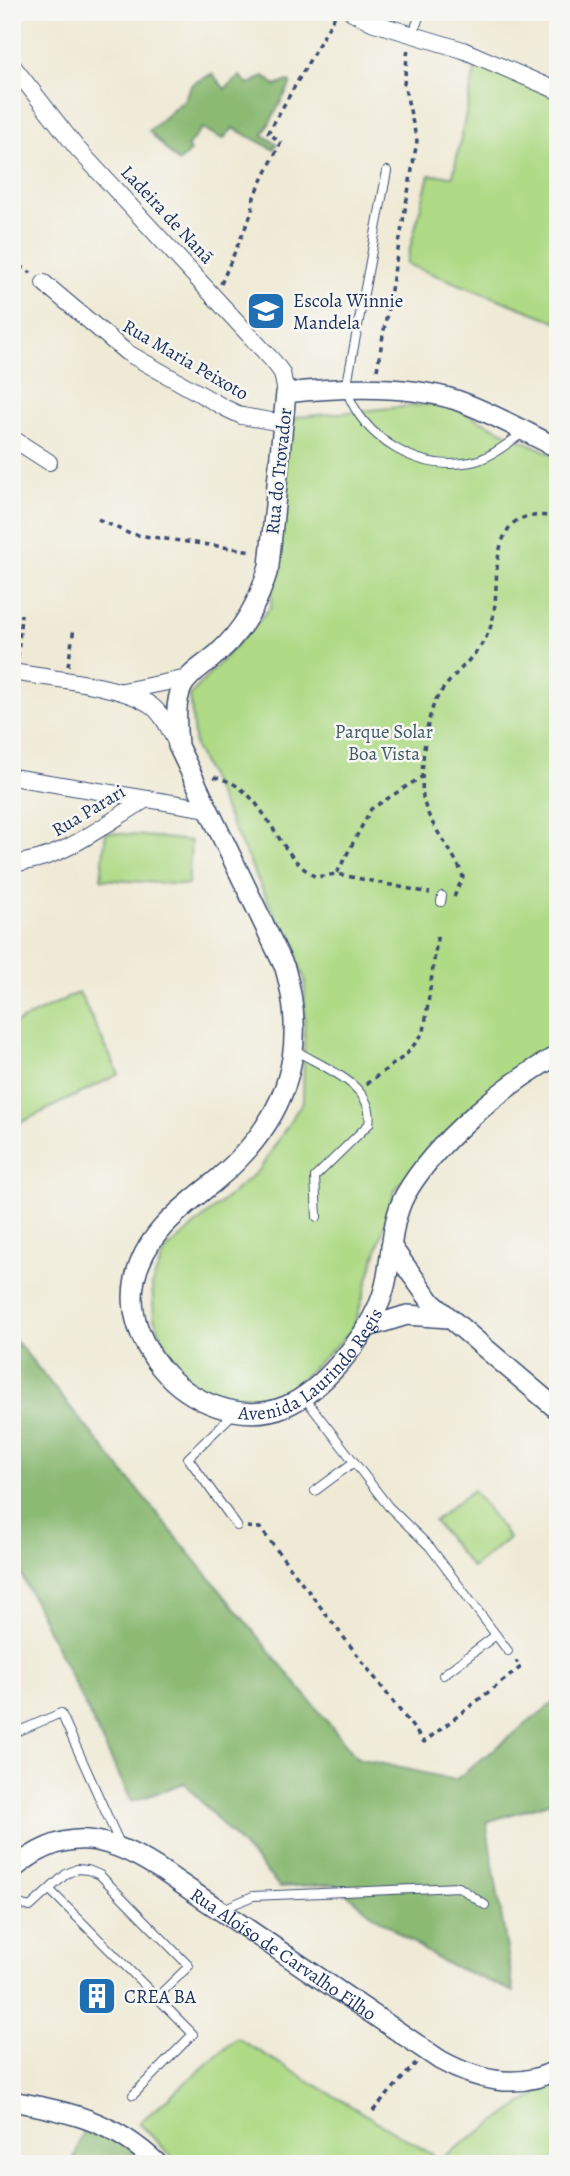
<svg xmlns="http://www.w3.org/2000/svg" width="570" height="2176" font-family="Alegreya,serif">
<rect width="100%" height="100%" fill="#f6f6f2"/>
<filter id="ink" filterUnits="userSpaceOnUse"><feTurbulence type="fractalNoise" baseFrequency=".0143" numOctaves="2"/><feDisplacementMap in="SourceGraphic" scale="14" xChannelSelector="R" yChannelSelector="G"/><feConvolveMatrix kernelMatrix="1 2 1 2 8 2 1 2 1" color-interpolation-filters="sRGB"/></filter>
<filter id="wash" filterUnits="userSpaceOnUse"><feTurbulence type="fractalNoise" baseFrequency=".00686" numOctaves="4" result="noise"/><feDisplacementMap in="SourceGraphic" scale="28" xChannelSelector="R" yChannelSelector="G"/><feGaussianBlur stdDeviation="1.57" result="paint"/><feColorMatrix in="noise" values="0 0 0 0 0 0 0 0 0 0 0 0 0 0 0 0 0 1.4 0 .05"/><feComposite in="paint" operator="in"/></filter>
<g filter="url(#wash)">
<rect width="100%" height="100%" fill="#efead5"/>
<g fill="#afda86" stroke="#658472" stroke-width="2">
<path d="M 476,65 L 558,97 L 558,322 L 406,264 L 429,175 L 453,176 Z"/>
<path d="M 443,403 L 558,457 L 558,1042 L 468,1109 L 395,1190 L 353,1330 L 286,1393 L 253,1404 L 215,1398 L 177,1373 L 154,1318 L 152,1284 L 165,1251 L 260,1169 L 303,1101 L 305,979 L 195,747 L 190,695 L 271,607 L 282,437 L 297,417 Z"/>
<path d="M 106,832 L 191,841 L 188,885 L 101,879 Z"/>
<path d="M 79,992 L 119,1074 L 12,1127 L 12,1025 Z"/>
<path d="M 473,1490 L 509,1538 L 472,1568 L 434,1521 Z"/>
<path d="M 237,2038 L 440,2159 L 558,2080 L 558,2164 L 179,2164 L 139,2123 Z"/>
</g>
<g fill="#8bba73" stroke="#537468" stroke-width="2">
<path d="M 212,74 L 225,89 L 240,76 L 248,85 L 264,76 L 276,86 L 288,81 L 291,83 L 263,135 L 277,144 L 273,149 L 233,128 L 223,139 L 202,128 L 187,147 L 190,152 L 178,162 L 149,131 L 184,100 L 192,84 Z"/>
<path d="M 12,1336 L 357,1758 L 455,1780 L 558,1699 L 558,1800 L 486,1822 L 514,1992 L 439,1960 L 374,1916 L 335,1884 L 280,1887 L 184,1783 L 132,1802 L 12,1556 Z"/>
<path d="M 558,1535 L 558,1633 L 548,1544 Z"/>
<path d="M 88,2118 L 156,2164 L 72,2164 Z"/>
</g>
</g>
<g filter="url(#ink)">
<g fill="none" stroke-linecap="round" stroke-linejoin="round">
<g stroke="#3b4b70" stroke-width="10">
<g id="service">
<path d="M 412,36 L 421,12"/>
<path d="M 387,171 L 346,389 C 364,439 417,472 471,462 C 489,459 508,443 523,433"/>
<path d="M 441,902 L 442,896"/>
<path d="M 295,1050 C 322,1067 376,1085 369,1124 L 315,1177 L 317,1217"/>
<path d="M 304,1397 L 388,1506 L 430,1547 L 508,1651"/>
<path d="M 233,1414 L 188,1458 L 237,1526"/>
<path d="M 315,1491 L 354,1462"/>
<path d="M 443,1675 L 496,1635"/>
<path d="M 12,1734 L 61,1713 L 120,1844"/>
<path d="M 50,1890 L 193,2034 L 133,2095"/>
<path d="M 12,1902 L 30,1907 L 66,1874 L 77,1869 L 88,1870 L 100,1875 L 189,1966 L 157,1997"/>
<path d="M 223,1909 L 253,1896 L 459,1887 L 485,1905"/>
</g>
</g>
<g stroke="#3b4b70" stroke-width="18">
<g id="minor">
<path d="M 352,12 L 374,23 L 463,50 L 558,91"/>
<path d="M 12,65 L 76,147 L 274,362 L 282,373 L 286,393"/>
<path d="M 44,283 L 126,352 L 225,408 L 242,416 L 282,423"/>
<path d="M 12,438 L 49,462"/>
<path d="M 12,672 C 48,678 121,685 149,704 C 163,713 170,731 177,744"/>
<path d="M 123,691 L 188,678"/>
<path d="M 12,777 L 209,809"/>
<path d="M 12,863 C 60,862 104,824 145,800"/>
</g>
</g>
<g stroke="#3b4b70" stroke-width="22">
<g id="tertiary">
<path id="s1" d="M 558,448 C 525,432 491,412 456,400 C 404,384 340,387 286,393 L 269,566 C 260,600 244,630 217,654 C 206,664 189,673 182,687 C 174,705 177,728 178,746 L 285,968 C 310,1056 284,1124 214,1182 C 180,1210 145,1234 135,1279 C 128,1312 141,1343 161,1368 C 190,1403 243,1424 286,1406 C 322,1391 364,1339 379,1304 C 394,1270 387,1229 405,1195 C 436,1141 504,1085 558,1055"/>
<path d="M 391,1246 L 432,1303 L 558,1410"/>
<path d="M 368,1327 L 407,1315 L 448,1318"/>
<path id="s2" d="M 12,1870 C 63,1826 105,1834 158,1868 L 440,2060 C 476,2080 519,2091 558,2069"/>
<path d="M 12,2101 C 71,2112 113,2121 158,2164"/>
</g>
</g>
<g stroke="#3b4b70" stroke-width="3.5" stroke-dasharray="5 5" stroke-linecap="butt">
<path d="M 12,260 L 31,273"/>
<path d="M 221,284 L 252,212 L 254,197 L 281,142 L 268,133 L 336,14"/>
<path d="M 377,370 L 417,141 L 404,84 L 408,48"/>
<path d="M 98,519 L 130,534 L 253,551"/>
<path d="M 18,657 L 21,614"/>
<path d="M 68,666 L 74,628"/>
<path d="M 214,777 C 268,787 272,853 316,877 L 337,874 L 430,893"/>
<path d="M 337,873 L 371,809 L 423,776"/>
<path d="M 454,897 L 463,877 C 454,849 428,827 423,797 C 420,774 425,718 437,698 C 452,673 477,658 489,631 C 502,599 489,557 509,528 C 520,512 541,516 558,516"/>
<path d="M 366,1084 L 406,1055 L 424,1032 L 438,932"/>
<path d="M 247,1527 L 260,1528 L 424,1742 L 521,1667 L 516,1661"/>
<path d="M 373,2111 L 416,2063"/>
</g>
<use href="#service" stroke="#fff" stroke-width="8"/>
<use href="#minor" stroke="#fff" stroke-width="16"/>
<use href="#tertiary" stroke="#fff" stroke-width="19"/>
</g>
</g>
<defs>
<g id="university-square" transform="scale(2.0125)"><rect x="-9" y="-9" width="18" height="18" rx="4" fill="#1f6fb2" stroke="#f6f6f2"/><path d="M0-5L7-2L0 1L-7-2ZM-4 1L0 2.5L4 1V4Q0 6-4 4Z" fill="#fff"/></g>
<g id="building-square" transform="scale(2.0125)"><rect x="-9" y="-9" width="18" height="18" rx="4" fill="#1f6fb2" stroke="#f6f6f2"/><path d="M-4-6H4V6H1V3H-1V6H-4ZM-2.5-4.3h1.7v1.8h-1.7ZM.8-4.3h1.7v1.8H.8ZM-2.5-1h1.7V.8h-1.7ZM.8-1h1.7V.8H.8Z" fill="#fff"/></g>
</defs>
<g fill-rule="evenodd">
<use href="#university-square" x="266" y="311"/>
<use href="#building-square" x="97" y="1996"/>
</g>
<g text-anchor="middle" stroke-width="5" stroke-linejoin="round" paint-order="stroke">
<g font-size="19" fill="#1b2f5e" stroke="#f6f6f2">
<text transform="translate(168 214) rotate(47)" y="7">Ladeira de Nanã</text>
<text transform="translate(186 359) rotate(30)" y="7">Rua Maria Peixoto</text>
<text transform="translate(278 471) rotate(-84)" y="7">Rua do Trovador</text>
<text transform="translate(88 810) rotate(-31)" y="7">Rua Parari</text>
<text dy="7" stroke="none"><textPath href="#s1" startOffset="1563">Avenida Laurindo Regis</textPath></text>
<text dy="7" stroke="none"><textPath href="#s2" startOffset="312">Rua Aloíso de Carvalho Filho</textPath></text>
</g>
<g font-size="19" fill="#1b2f5e" stroke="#f6f6f2" text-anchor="start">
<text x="293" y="307">Escola Winnie<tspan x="293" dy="22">Mandela</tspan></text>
<text x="124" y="2003">CREA BA</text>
</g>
<g font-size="19" fill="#405a68" stroke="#f6f6f2">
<text x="384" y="738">Parque Solar<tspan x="384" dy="22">Boa Vista</tspan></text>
</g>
</g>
<rect width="570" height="2176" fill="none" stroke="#f6f6f2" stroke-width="42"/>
</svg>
